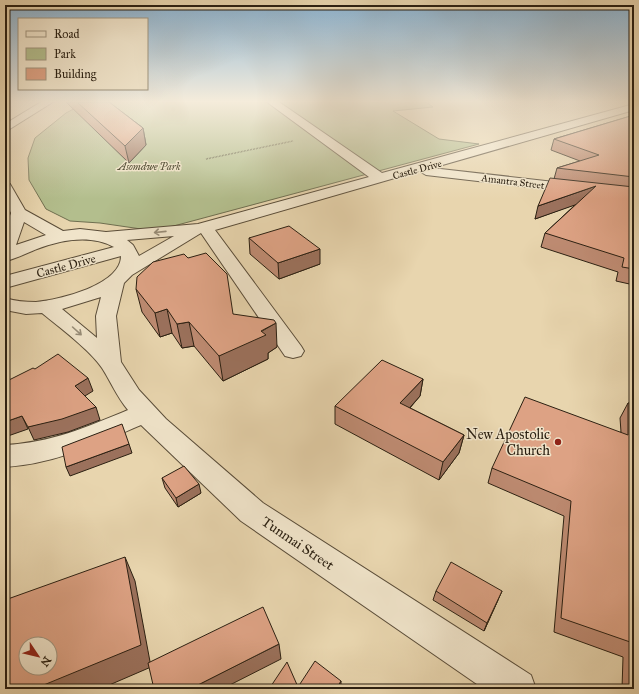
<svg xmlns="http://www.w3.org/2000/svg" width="639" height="694" font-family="'IM FELL Great Primer',serif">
<rect width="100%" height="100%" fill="#e8d5ae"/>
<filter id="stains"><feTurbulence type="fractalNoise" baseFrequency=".005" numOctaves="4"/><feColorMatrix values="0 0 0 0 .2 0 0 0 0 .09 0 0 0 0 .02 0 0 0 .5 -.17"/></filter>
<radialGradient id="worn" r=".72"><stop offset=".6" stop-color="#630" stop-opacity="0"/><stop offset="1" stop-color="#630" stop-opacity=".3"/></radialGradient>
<path fill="#b3be8d" stroke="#6f6f50" d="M 87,102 L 426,102 L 433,107 L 393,111 L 439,139 L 479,144 L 155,231 L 100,223 L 70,221 L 46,209 L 29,180 L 28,158 L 35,138 L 66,113 Z"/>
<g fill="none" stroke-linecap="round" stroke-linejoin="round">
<g stroke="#5a4d39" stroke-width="2">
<g id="minor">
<path d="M 41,102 L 53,102 L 5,132 L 5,124 Z"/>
<path d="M 267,102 L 279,102 L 382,173 L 634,104 L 634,110 L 432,168 L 634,191 L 634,199 L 426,175 L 419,171 L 215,230 L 301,346 L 304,351 L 301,356 L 293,358 L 285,356 L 201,233 L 132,275 L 124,283 L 116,316 L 121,362 L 139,390 L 166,419 L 263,503 L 531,675 L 536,689 L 484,689 L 241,521 L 141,425 C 97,444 54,464 5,467 L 5,445 C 50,443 87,427 128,410 C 117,397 111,382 102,368 C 90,350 59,327 42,313 L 26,314 L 5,310 L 5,298 C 15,301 25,302 36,302 C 59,300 121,285 121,256 L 5,288 L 5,276 L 114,247 C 90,234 61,240 37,249 C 26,253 16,259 5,261 L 5,229 L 11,213 L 5,201 L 5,183 L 10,184 L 25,210 L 63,231 L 80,229 L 106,232 L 198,224 L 369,177 ZM 24,222 L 46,235 L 16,245 ZM 174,236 L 139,256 L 133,245 L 127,240 ZM 101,297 L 96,316 L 97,338 L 62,309 Z"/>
</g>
</g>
<path stroke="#2b2012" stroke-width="1.5" stroke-dasharray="0.5 1" stroke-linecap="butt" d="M 206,159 L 293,141"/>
<use href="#minor" fill="#f0e4ca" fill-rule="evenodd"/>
</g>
<g fill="#be8b72" stroke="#2b2012">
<path d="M 66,102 L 109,102 L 143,128 L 146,145 L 129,163 Z"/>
<path d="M 634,115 L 634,285 L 616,281 L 618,272 L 541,247 L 545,233 L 576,204 L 535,219 L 554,179 L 557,168 L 580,161 L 551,150 L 554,139 Z"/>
<path d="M 249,238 L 320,264 L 279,279 L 250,254 Z"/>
<path d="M 136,289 L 233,314 L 277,347 L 268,353 L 268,359 L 223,381 L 194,346 L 182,348 L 172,333 L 160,337 L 142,312 Z"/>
<path d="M 423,379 L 420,396 L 410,408 L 464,435 L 459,453 L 439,480 L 335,424 L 335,406 Z"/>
<path d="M 628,403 L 634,404 L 634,689 L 622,689 L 623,657 L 554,632 L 564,516 L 488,483 L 492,468 L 621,432 L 620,418 Z"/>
<path d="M 162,478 L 201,493 L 178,507 L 165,488 Z"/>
<path d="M 436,591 L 498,600 L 484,631 L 433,600 Z"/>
</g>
<g fill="#9b715c" stroke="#2b2012">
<path d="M 143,128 L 146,145 L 129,163 L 125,146 Z"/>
<path d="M 596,186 L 592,199 L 535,219 L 538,206 Z"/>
<path d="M 320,249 L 320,264 L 279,279 L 278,263 Z"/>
<path d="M 167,309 L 172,333 L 160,337 L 155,313 Z"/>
<path d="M 189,322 L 194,346 L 182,348 L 177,324 Z"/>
<path d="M 276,323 L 277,347 L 268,353 L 268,359 L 223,381 L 219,356 Z"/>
<path d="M 88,378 L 93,391 L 80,399 L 75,386 Z"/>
<path d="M 423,379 L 420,396 L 398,421 L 400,403 Z"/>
<path d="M 96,407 L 100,420 L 68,432 L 34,440 L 28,427 Z"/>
<path d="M 22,416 L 28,429 L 5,437 L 5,422 Z"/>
<path d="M 464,435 L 459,453 L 439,480 L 443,462 Z"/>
<path d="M 129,444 L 132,453 L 70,476 L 66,467 Z"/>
<path d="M 199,484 L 201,493 L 178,507 L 176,498 Z"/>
<path d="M 125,557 L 135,581 L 151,667 L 100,689 L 34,689 Z"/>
<path d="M 502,591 L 498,600 L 484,631 L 487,623 Z"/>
<path d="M 279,644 L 281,659 L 222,689 L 190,689 Z"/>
<path d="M 341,681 L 341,689 L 336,689 Z"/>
</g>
<g fill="#dda284" stroke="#2b2012" fill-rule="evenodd">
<path d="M 77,102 L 109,102 L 143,128 L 125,146 Z"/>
<path d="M 634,115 L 634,177 L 557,168 L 599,155 L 554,139 Z"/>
<path d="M 550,178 L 634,187 L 634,269 L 622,267 L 624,258 L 545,233 L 596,186 L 538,206 Z"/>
<path d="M 289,226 L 320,249 L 278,263 L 249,238 Z"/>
<path d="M 206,253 L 227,274 L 233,314 L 274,320 L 276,323 L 261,331 L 266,335 L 219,356 L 189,322 L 177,324 L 167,309 L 155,313 L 136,289 L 137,277 L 153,262 L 184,254 L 188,258 Z"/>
<path d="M 58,354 L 88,378 L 75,386 L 96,407 L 62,419 L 28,427 L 22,416 L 5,422 L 5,382 L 33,368 L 35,369 Z"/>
<path d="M 382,360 L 423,379 L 400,403 L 464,435 L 443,462 L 335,406 Z"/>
<path d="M 525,397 L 628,435 L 628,403 L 634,404 L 634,689 L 633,643 L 561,618 L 571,501 L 492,468 Z"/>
<path d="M 122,424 L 129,444 L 66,467 L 62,447 Z"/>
<path d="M 184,466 L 199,484 L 176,498 L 162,478 Z"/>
<path d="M 125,557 L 141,645 L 34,689 L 5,689 L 5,600 ZM 26,644 L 50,644 L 50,668 L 26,668 Z"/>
<path d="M 451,562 L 502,591 L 487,623 L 436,591 Z"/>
<path d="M 263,607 L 279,644 L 190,689 L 154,689 L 148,663 Z"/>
<path d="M 315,661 L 341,681 L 336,689 L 269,689 L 287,662 L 298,687 Z"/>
<path d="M 429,686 L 434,689 L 428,689 Z"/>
</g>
<defs><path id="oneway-shaft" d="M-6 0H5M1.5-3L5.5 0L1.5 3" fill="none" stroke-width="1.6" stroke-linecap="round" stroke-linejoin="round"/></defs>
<g stroke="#978c77">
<use href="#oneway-shaft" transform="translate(160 232) rotate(174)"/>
<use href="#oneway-shaft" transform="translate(77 331) rotate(42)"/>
</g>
<linearGradient id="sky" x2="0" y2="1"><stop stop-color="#8ab4d4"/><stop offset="0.51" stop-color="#f5ecdb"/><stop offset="1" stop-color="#f5ecdb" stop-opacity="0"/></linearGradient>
<rect width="639" height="199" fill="url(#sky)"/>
<circle fill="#8f2418" stroke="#f0e4ca" stroke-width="1.5" cx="558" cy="442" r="4"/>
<g text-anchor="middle" stroke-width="3" stroke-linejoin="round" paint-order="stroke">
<g font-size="10" font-style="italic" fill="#544f37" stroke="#f0e4ca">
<text x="149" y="170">Asomdwe Park</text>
</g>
<g font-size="10" fill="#2b2012" stroke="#f0e4ca">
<text transform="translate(417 169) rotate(-15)" y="4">Castle Drive</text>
<text transform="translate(513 181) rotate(7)" y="4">Amantra Street</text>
</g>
<g font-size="12" fill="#2b2012" stroke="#f0e4ca">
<text transform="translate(66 266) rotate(-15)" y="4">Castle Drive</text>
</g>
<g font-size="14" fill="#2b2012" stroke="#f0e4ca" text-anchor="end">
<text x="550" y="439">New Apostolic<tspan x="550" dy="16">Church</tspan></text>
</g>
<g font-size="14" fill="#2b2012" stroke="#f0e4ca">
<text transform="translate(298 543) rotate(34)" y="5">Tunmai Street</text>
</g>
</g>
<rect width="639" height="694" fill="none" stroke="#e8d5ae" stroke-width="20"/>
<rect x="6" y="6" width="627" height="682" fill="none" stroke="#2b2012" stroke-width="2"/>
<rect x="10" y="10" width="619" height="674" fill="none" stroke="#2b2012"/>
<rect x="18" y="18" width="130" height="72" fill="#f0e4ca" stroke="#a19680"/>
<rect x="26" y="31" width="20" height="6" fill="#f0e4ca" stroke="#a19680"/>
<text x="54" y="38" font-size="12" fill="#2b2012">Road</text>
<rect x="26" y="48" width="20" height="12" fill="#b3be8d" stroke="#a19680"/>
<text x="54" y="58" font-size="12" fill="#2b2012">Park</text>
<rect x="26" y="68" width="20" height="12" fill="#dda284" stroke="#a19680"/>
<text x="54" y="78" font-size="12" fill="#2b2012">Building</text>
<g transform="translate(38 656) rotate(125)"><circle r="19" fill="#f0e4ca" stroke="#a19680"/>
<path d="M0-3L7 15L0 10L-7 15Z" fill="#8f2418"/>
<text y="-6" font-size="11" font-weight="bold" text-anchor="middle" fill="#2b2012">N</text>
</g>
<rect width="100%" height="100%" filter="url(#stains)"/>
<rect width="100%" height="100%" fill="url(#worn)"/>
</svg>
